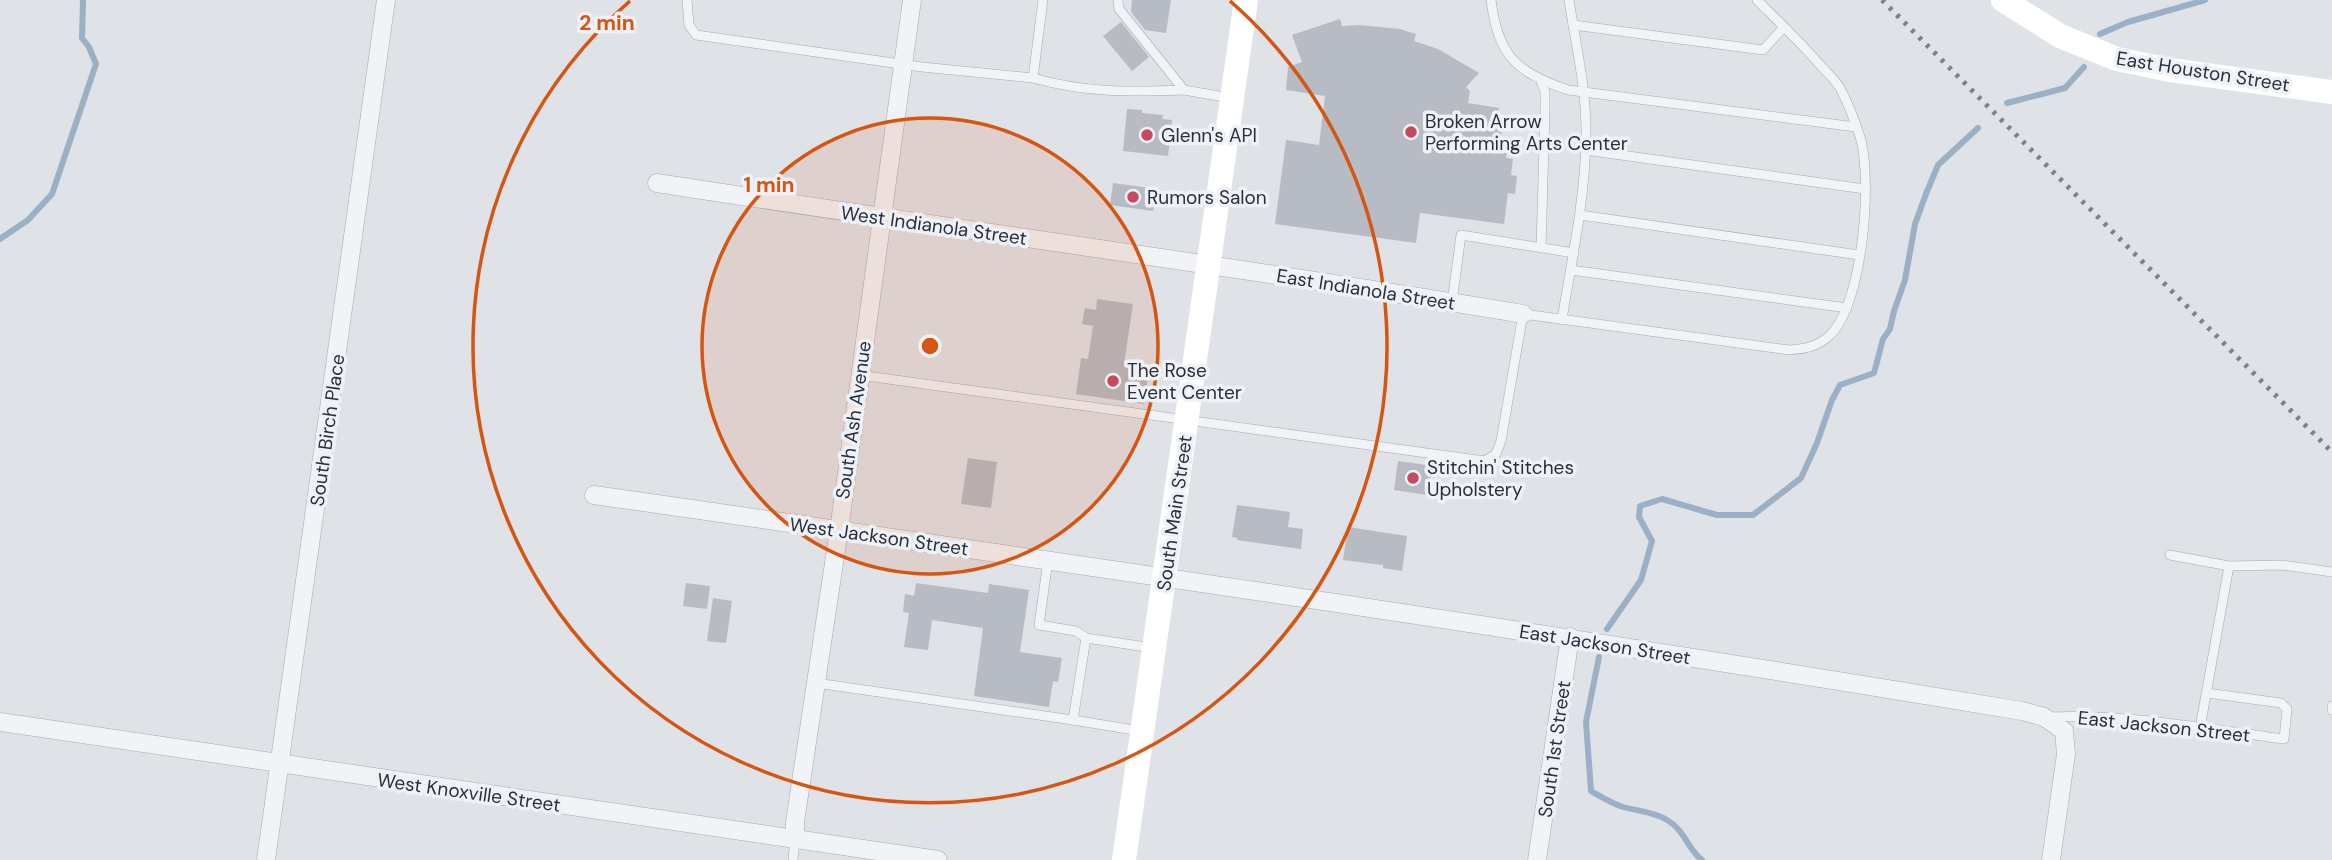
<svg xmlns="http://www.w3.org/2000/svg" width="2332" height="860" font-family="'DM Sans',sans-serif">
<rect width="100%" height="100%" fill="#dfe2e7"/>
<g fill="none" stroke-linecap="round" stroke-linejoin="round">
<g stroke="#9cb0c5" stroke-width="6">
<path d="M 2100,34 L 2128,22 L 2205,0"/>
<path d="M 2007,103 L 2065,88 L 2084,67"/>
<path d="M 0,239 L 28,220 L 52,194 L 96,64 L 89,47 L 82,38 L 83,0"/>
<path d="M 1607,629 L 1641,580 L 1652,541 L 1639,517 L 1640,506 L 1662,499 L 1717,515 L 1753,515 L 1801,478 L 1817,443 L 1832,400 L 1840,385 L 1874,373 L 1883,339 L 1890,329 L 1894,311 L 1905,280 L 1915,224 L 1926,194 L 1938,165 L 1978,128"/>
<path d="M 1599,657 L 1586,722 L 1591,791 C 1600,796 1610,802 1620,806 C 1635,811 1653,811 1667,820 C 1685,830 1688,850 1702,860"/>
</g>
</g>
<g fill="#b6bbc4">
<path d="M 1132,0 L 1171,0 L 1166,33 L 1145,30 L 1131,12 Z"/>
<path d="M 1340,19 L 1342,26 L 1359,25 L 1400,29 L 1416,34 L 1414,41 L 1438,49 L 1479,73 L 1466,87 L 1470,91 L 1468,103 L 1499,108 L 1497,122 L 1503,123 L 1500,142 L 1508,145 L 1506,158 L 1513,159 L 1511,175 L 1517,176 L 1515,194 L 1508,193 L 1504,224 L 1420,213 L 1416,243 L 1275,224 L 1286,140 L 1319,145 L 1325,96 L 1286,90 L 1288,67 L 1302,62 L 1292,35 Z"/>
<path d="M 1121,22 L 1149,57 L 1132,71 L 1103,36 Z"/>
<path d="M 1127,109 L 1142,110 L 1142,113 L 1163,115 L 1162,119 L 1172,120 L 1168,156 L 1123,151 Z"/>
<path d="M 1113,183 L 1157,189 L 1153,211 L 1110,205 Z"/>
<path d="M 1097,299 L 1133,304 L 1124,364 L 1149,368 L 1144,404 L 1076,394 L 1081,358 L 1088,359 L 1093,326 L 1082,324 L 1085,308 L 1096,310 Z"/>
<path d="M 968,458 L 997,462 L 991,508 L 961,504 Z"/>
<path d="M 1398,461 L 1433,466 L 1428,495 L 1394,490 Z"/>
<path d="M 1237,505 L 1290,512 L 1288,527 L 1303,529 L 1301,549 L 1237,540 L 1238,538 L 1232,537 Z"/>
<path d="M 1348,527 L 1407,536 L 1402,571 L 1383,568 L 1383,565 L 1343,560 Z"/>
<path d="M 686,583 L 710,586 L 707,609 L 683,606 Z"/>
<path d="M 916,583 L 988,593 L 989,584 L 1029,590 L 1020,652 L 1062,658 L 1058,682 L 1053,681 L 1049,707 L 974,696 L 983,628 L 932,620 L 928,650 L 904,647 L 909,613 L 903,612 L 905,594 L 914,596 Z"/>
<path d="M 713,598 L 732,601 L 726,643 L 707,641 Z"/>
</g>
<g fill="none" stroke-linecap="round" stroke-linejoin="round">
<g stroke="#a5a9b1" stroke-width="10">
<g id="lane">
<path d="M 687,0 L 689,25 L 696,35 L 922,67 L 1033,78 L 1043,0"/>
<path d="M 1118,0 L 1119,9 L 1184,90 L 1230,98"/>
<path d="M 1491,0 C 1498,56 1516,72 1568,90 L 1856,127"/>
<path d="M 1573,25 L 1763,50 L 1784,27"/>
<path d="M 1033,78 C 1086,93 1129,92 1184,90"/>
<path d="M 1585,150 L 1865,189"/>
<path d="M 1580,215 L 1859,255"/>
<path d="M 1541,248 L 1545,109 L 1545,92 L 1541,81"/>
<path d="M 1571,270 L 1847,308"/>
<path d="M 1452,302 L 1461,235 L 1574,253"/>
<path d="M 1562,319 C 1572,259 1585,199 1586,138 C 1587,92 1576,46 1569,0"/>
<path d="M 859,375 L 1485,461 L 1496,454 L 1501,441 L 1523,314 L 1789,350 C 1804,349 1817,347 1829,336 C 1863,305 1872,184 1861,140 C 1856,124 1849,105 1841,90 C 1837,81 1827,73 1821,66 C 1801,43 1779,22 1757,0"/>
<path d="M 2170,555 L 2229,566 L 2283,565 L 2332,572"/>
<path d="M 1048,560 L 1039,625 L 1076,631 L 1086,638 L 1153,648"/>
<path d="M 1086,638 L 1073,720 L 1140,731"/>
<path d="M 816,683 L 1073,720"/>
<path d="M 2332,706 L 2332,710"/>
<path d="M 2047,717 C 2125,713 2206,729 2284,739 L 2287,709 L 2281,703 L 2207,693"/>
<path d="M 2200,728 L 2229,566"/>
<path d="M 793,860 L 795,839"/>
</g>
</g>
<g stroke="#a5a9b1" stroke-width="19">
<g id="street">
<path d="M 657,183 C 946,228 1235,266 1523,314"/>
<path d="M 594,495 C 1070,563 1547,632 2022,711 L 2044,717 L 2064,731 L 2066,754 L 2051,860"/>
<path d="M 0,722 L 938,860"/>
<path d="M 795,839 L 795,822 L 839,530 L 912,0"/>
<path d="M 266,860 L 386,0"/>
<path d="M 1537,860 L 1570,637"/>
</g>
</g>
<use href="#lane" stroke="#f1f3f6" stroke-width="9"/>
<use href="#street" stroke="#f1f3f6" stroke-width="18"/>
<g stroke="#fff" stroke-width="24">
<path d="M 2003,0 L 2060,36 L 2117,59 L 2170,70 L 2332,92"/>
<path d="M 1124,860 L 1246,0"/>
</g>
<path stroke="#798290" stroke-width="5" stroke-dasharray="3.5 7" stroke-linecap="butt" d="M 1882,0 L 2332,452"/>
</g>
<circle cx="930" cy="346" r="228" fill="#d55511" fill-opacity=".12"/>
<g fill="none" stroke="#d55511" stroke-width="3.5">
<circle cx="930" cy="346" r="228"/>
<path d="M1230 1A457 457 0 1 1 630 1"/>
</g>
<g fill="#c64a5c" stroke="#eef1f5" stroke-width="2.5">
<circle cx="1411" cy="132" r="7"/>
<circle cx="1147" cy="135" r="7"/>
<circle cx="1133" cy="197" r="7"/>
<circle cx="1113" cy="381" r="7"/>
<circle cx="1413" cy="478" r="7"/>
</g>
<g text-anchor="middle" stroke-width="7" stroke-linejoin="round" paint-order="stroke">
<g font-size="19" fill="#29303d" stroke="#eef1f5">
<text transform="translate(2203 71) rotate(9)" y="7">East Houston Street</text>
<text transform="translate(934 225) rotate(8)" y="7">West Indianola Street</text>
<text transform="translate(1366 289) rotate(9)" y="7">East Indianola Street</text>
<text transform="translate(853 420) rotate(-82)" y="7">South Ash Avenue</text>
<text transform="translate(327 430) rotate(-82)" y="7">South Birch Place</text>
<text transform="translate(1174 513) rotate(-82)" y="7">South Main Street</text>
<text transform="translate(879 536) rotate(8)" y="7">West Jackson Street</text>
<text transform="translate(1605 644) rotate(9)" y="7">East Jackson Street</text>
<text transform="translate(2164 726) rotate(6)" y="7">East Jackson Street</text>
<text transform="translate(1554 749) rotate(-82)" y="7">South 1st Street</text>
<text transform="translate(469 792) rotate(8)" y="7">West Knoxville Street</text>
</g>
<g font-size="19" fill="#29303d" stroke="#eef1f5" text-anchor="start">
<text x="1425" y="128">Broken Arrow<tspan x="1425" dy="22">Performing Arts Center</tspan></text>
<text x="1161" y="142">Glenn's API</text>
<text x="1147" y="204">Rumors Salon</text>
<text x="1127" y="377">The Rose<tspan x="1127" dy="22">Event Center</tspan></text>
<text x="1427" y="474">Stitchin' Stitches<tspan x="1427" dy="22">Upholstery</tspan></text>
</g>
</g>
<circle cx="930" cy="346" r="10" fill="#d55511" stroke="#eef1f5" stroke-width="3.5"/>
<g font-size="21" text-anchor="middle" font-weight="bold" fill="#d55511" stroke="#eef1f5" stroke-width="7" stroke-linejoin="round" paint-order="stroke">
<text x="607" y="30">2 min</text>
<text x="769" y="192">1 min</text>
</g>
</svg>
